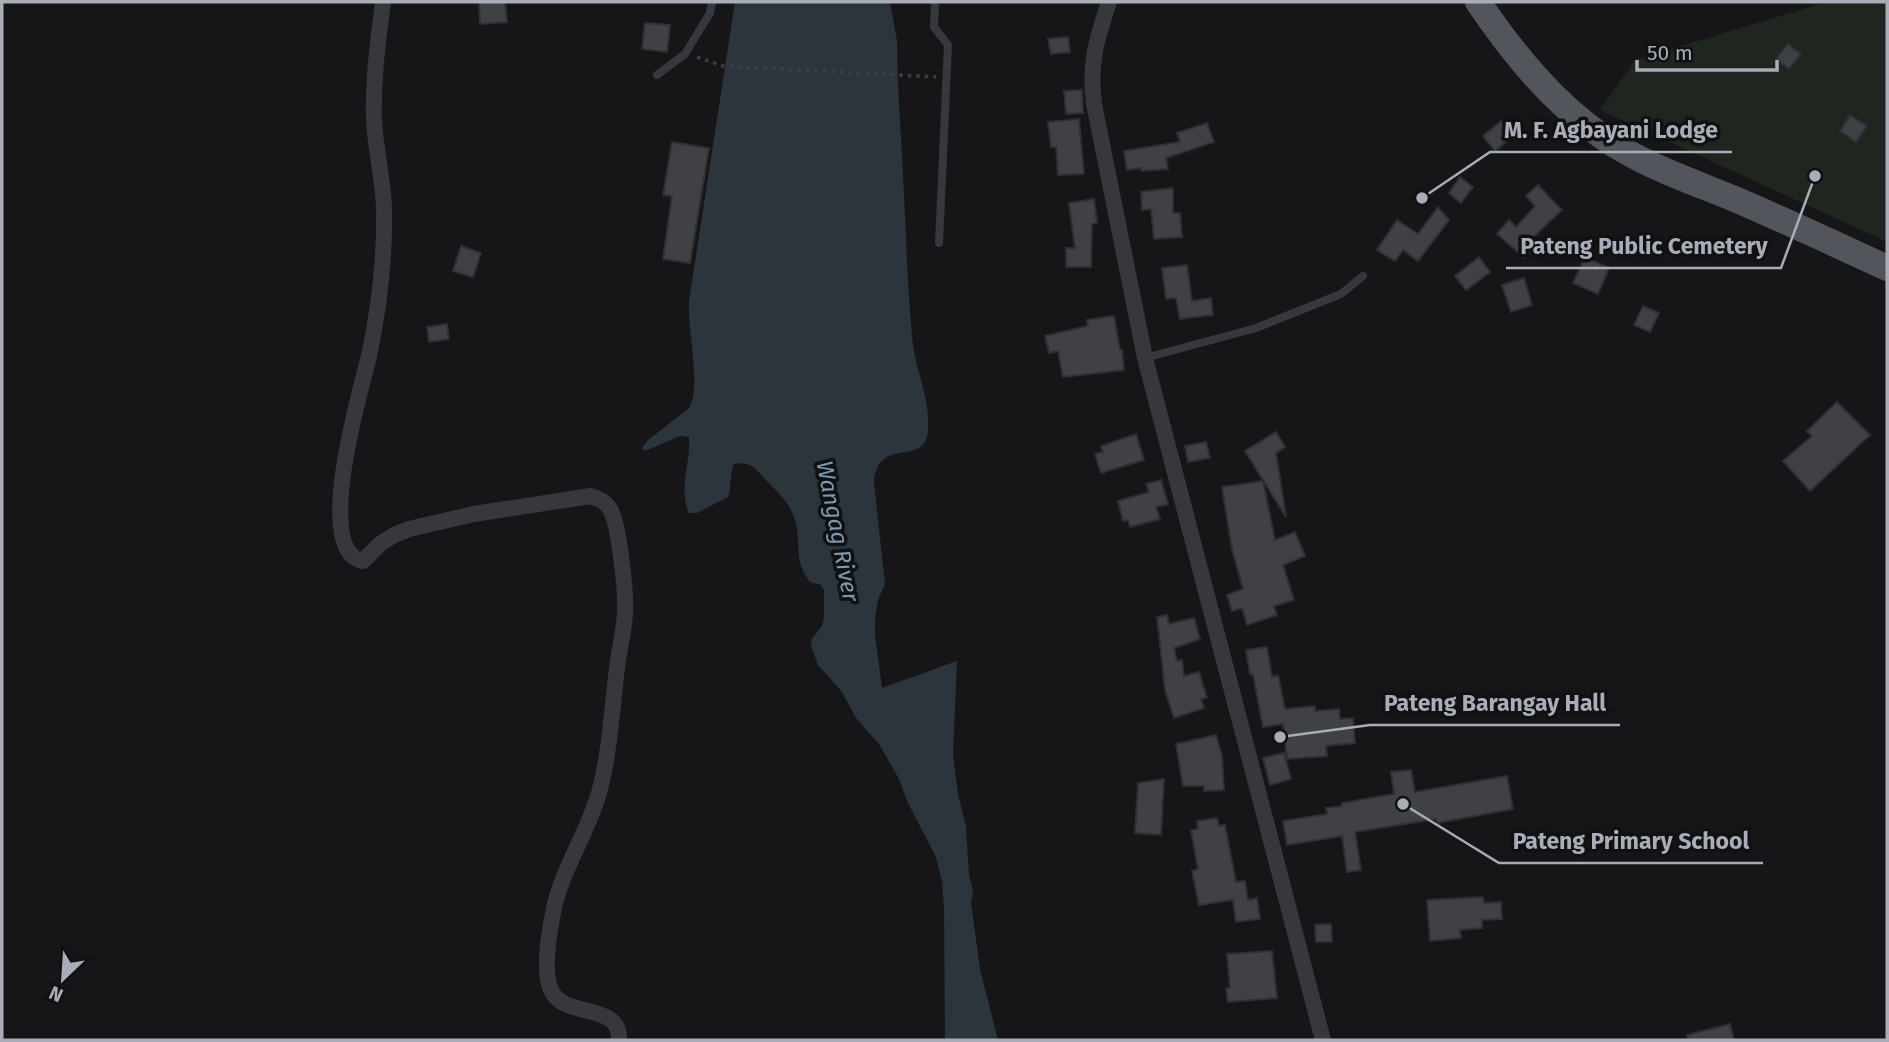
<svg xmlns="http://www.w3.org/2000/svg" width="1889" height="1042" font-family="'Fira Sans',sans-serif">
<rect width="100%" height="100%" fill="#161618"/>
<path fill="#1e261f" d="M 1845,2 L 1887,2 L 1887,242 L 1600,110 L 1635,60 L 1820,4 Z"/>
<path fill="#2c353c" d="M 735,2 L 890,2 L 897,41 C 897,86 901,131 903,175 C 906,229 907,282 912,336 C 914,367 931,399 928,430 C 925,469 878,434 874,483 L 885,584 L 878,600 L 875,618 L 875,635 L 882,688 L 957,661 L 953,754 L 958,794 L 966,827 L 969,875 L 973,890 L 971,903 L 980,969 L 998,1040 L 945,1040 L 944,908 L 942,881 L 936,857 L 908,803 L 899,779 L 879,744 L 856,718 L 842,692 L 818,665 L 812,649 L 811,640 L 822,626 L 824,617 L 824,590 L 820,584 L 811,583 C 792,560 802,544 795,520 C 789,500 776,491 762,476 C 754,466 748,461 734,464 C 729,475 732,486 728,497 L 697,513 L 689,513 C 678,489 691,462 689,437 L 680,436 L 645,451 L 642,448 L 647,441 L 689,408 C 702,388 687,327 689,301 Z"/>
<g fill="#404145" stroke="#303034" stroke-width="2">
<path d="M 479,2 L 505,2 L 507,22 L 480,24 Z"/>
<path d="M 645,23 L 670,25 L 667,52 L 642,49 Z"/>
<path d="M 1068,37 L 1070,52 L 1051,54 L 1048,39 Z"/>
<path d="M 1788,44 L 1801,54 L 1789,69 L 1776,59 Z"/>
<path d="M 1082,90 L 1083,113 L 1066,114 L 1064,91 Z"/>
<path d="M 1850,115 L 1867,126 L 1856,142 L 1840,131 Z"/>
<path d="M 1079,119 L 1084,174 L 1058,175 L 1056,147 L 1051,147 L 1048,122 Z"/>
<path d="M 1501,121 L 1514,135 L 1495,151 L 1483,136 Z"/>
<path d="M 1207,123 L 1214,142 L 1166,158 L 1168,169 L 1141,171 L 1141,168 L 1127,170 L 1124,151 L 1180,142 L 1177,133 Z"/>
<path d="M 672,142 L 709,148 L 690,263 L 663,259 L 672,196 L 663,195 Z"/>
<path d="M 1460,177 L 1473,187 L 1461,203 L 1449,193 Z"/>
<path d="M 1538,185 L 1562,210 L 1529,241 L 1535,247 L 1525,258 L 1497,234 L 1509,220 L 1516,227 L 1535,206 L 1526,196 Z"/>
<path d="M 1173,188 L 1173,213 L 1180,213 L 1182,237 L 1154,239 L 1151,209 L 1142,210 L 1141,192 Z"/>
<path d="M 1094,199 L 1097,223 L 1092,224 L 1091,267 L 1066,267 L 1066,248 L 1075,248 L 1069,203 Z"/>
<path d="M 1438,207 L 1449,220 L 1418,261 L 1403,250 L 1395,261 L 1377,250 L 1397,220 L 1418,234 Z"/>
<path d="M 461,246 L 481,253 L 473,277 L 453,271 Z"/>
<path d="M 1479,257 L 1490,272 L 1466,290 L 1455,276 Z"/>
<path d="M 1585,257 L 1609,268 L 1598,294 L 1573,283 Z"/>
<path d="M 1187,265 L 1192,301 L 1211,298 L 1213,315 L 1180,319 L 1176,298 L 1166,299 L 1162,268 Z"/>
<path d="M 1524,278 L 1532,305 L 1511,312 L 1502,285 Z"/>
<path d="M 1643,306 L 1659,313 L 1650,332 L 1634,325 Z"/>
<path d="M 1114,316 L 1120,350 L 1122,350 L 1124,370 L 1063,377 L 1058,351 L 1049,353 L 1045,336 L 1088,326 L 1087,320 Z"/>
<path d="M 447,324 L 449,339 L 429,342 L 427,327 Z"/>
<path d="M 1837,402 L 1870,435 L 1810,491 L 1783,461 L 1812,436 L 1807,431 Z"/>
<path d="M 1276,432 L 1285,447 L 1276,453 L 1286,517 L 1245,451 Z"/>
<path d="M 1136,434 L 1144,460 L 1101,473 L 1095,454 L 1103,452 L 1101,446 Z"/>
<path d="M 1206,442 L 1210,458 L 1188,462 L 1185,446 Z"/>
<path d="M 1161,480 L 1168,504 L 1156,507 L 1160,519 L 1130,527 L 1128,520 L 1123,521 L 1118,501 L 1149,492 L 1146,484 Z"/>
<path d="M 1263,481 L 1275,540 L 1295,532 L 1305,556 L 1283,565 L 1294,600 L 1274,606 L 1277,615 L 1247,625 L 1242,608 L 1232,611 L 1227,595 L 1243,589 L 1232,549 L 1222,487 Z"/>
<path d="M 1167,615 L 1169,624 L 1194,618 L 1200,639 L 1174,648 L 1177,661 L 1182,660 L 1184,676 L 1199,672 L 1207,698 L 1201,699 L 1204,708 L 1174,718 L 1165,690 L 1157,617 Z"/>
<path d="M 1267,647 L 1272,677 L 1278,675 L 1285,709 L 1315,706 L 1315,711 L 1339,709 L 1340,719 L 1353,718 L 1355,743 L 1326,746 L 1327,756 L 1287,759 L 1283,724 L 1263,727 L 1253,674 L 1250,674 L 1246,650 Z"/>
<path d="M 1216,735 L 1222,756 L 1224,790 L 1204,791 L 1204,786 L 1183,786 L 1176,744 Z"/>
<path d="M 1284,753 L 1291,779 L 1270,785 L 1263,758 Z"/>
<path d="M 1411,770 L 1415,792 L 1507,776 L 1513,809 L 1437,823 L 1436,819 L 1355,832 L 1361,870 L 1347,872 L 1342,836 L 1287,845 L 1283,821 L 1327,814 L 1326,808 L 1342,806 L 1342,803 L 1394,794 L 1391,772 Z"/>
<path d="M 1164,779 L 1161,835 L 1135,833 L 1138,783 Z"/>
<path d="M 1217,818 L 1219,826 L 1225,825 L 1236,882 L 1245,881 L 1248,900 L 1257,898 L 1260,919 L 1236,922 L 1233,900 L 1199,905 L 1192,871 L 1198,869 L 1191,830 L 1198,829 L 1197,821 Z"/>
<path d="M 1483,897 L 1484,903 L 1501,902 L 1502,919 L 1482,920 L 1482,928 L 1460,930 L 1461,938 L 1430,941 L 1427,900 Z"/>
<path d="M 1331,924 L 1332,942 L 1316,942 L 1315,925 Z"/>
<path d="M 1272,951 L 1277,998 L 1228,1002 L 1226,989 L 1230,988 L 1227,954 Z"/>
<path d="M 1730,1024 L 1734,1040 L 1688,1040 L 1687,1035 Z"/>
</g>
<g fill="none" stroke-linecap="round" stroke-linejoin="round">
<path stroke="#3d3f44" stroke-width="3.5" stroke-dasharray="3.5 5" stroke-linecap="butt" d="M 697,57 L 723,66 L 936,77"/>
<g stroke="#37383d" stroke-width="8">
<path d="M 935,2 L 934,27 L 948,45 L 939,243"/>
<path d="M 657,75 L 685,54 L 710,13 L 712,2"/>
<path d="M 1145,358 L 1256,328 L 1341,294 L 1363,276"/>
</g>
<g stroke="#37383d" stroke-width="16">
<path d="M 383,2 C 378,40 373,79 374,118 C 375,148 383,178 384,208 C 385,257 379,309 369,356 C 361,389 312,553 363,561 L 380,544 L 394,535 L 409,529 L 474,514 L 591,496 C 599,499 607,502 611,511 C 619,526 626,591 625,610 C 625,629 619,649 617,668 C 612,708 610,750 600,789 C 589,832 561,869 553,913 C 549,933 542,974 552,992 C 567,1019 621,1002 619,1040"/>
<path d="M 1109,2 C 1096,41 1089,63 1094,104 L 1145,358 L 1323,1040"/>
</g>
<path stroke="#53555c" stroke-width="26" d="M 1478,2 C 1512,52 1552,102 1603,137 C 1644,166 1692,181 1737,200 C 1788,222 1837,245 1887,268"/>
</g>
<g text-anchor="middle" stroke-width="7" stroke-linejoin="round" paint-order="stroke">
<g font-size="23" font-style="italic" fill="#7f9bb3" stroke="#111113">
<text transform="translate(838 531) rotate(79)" y="8">Wangag River</text>
</g>
</g>
<path fill="none" stroke="#a8adb8" stroke-width="2.5" d="M1422 198L1490 152H1732M1815 176L1781 268H1506M1280 737L1370 725H1620M1403 804L1499 863H1763"/>
<g fill="#a8adb8" stroke="#111113" stroke-width="2.5">
<circle cx="1422" cy="198" r="7"/>
<circle cx="1815" cy="176" r="7"/>
<circle cx="1280" cy="737" r="7"/>
<circle cx="1403" cy="804" r="7"/>
</g>
<g font-size="23" text-anchor="middle" font-weight="bold" fill="#a8adb8" stroke="#111113" stroke-width="7" stroke-linejoin="round" paint-order="stroke">
<text x="1611" y="138">M. F. Agbayani Lodge</text>
<text x="1644" y="254">Pateng Public Cemetery</text>
<text x="1495" y="711">Pateng Barangay Hall</text>
<text x="1631" y="849">Pateng Primary School</text>
</g>
<rect width="1889" height="1042" fill="none" stroke="#a8adb8" stroke-width="7"/>
<g transform="translate(63 979) rotate(205)" stroke="#111113" stroke-width="5" paint-order="stroke">
<path d="M0-5L12 26L0 18L-12 26Z" fill="#a8adb8"/>
<text y="-10" font-size="19" font-weight="bold" text-anchor="middle" fill="#a8adb8">N</text>
</g>
<path d="M1637 60v10h140v-10" fill="none" stroke="#a8adb8" stroke-width="3.5"/>
<text x="1647" y="60" font-size="21" fill="#a8adb8" stroke="#111113" stroke-width="5" paint-order="stroke">50 m</text>
</svg>
